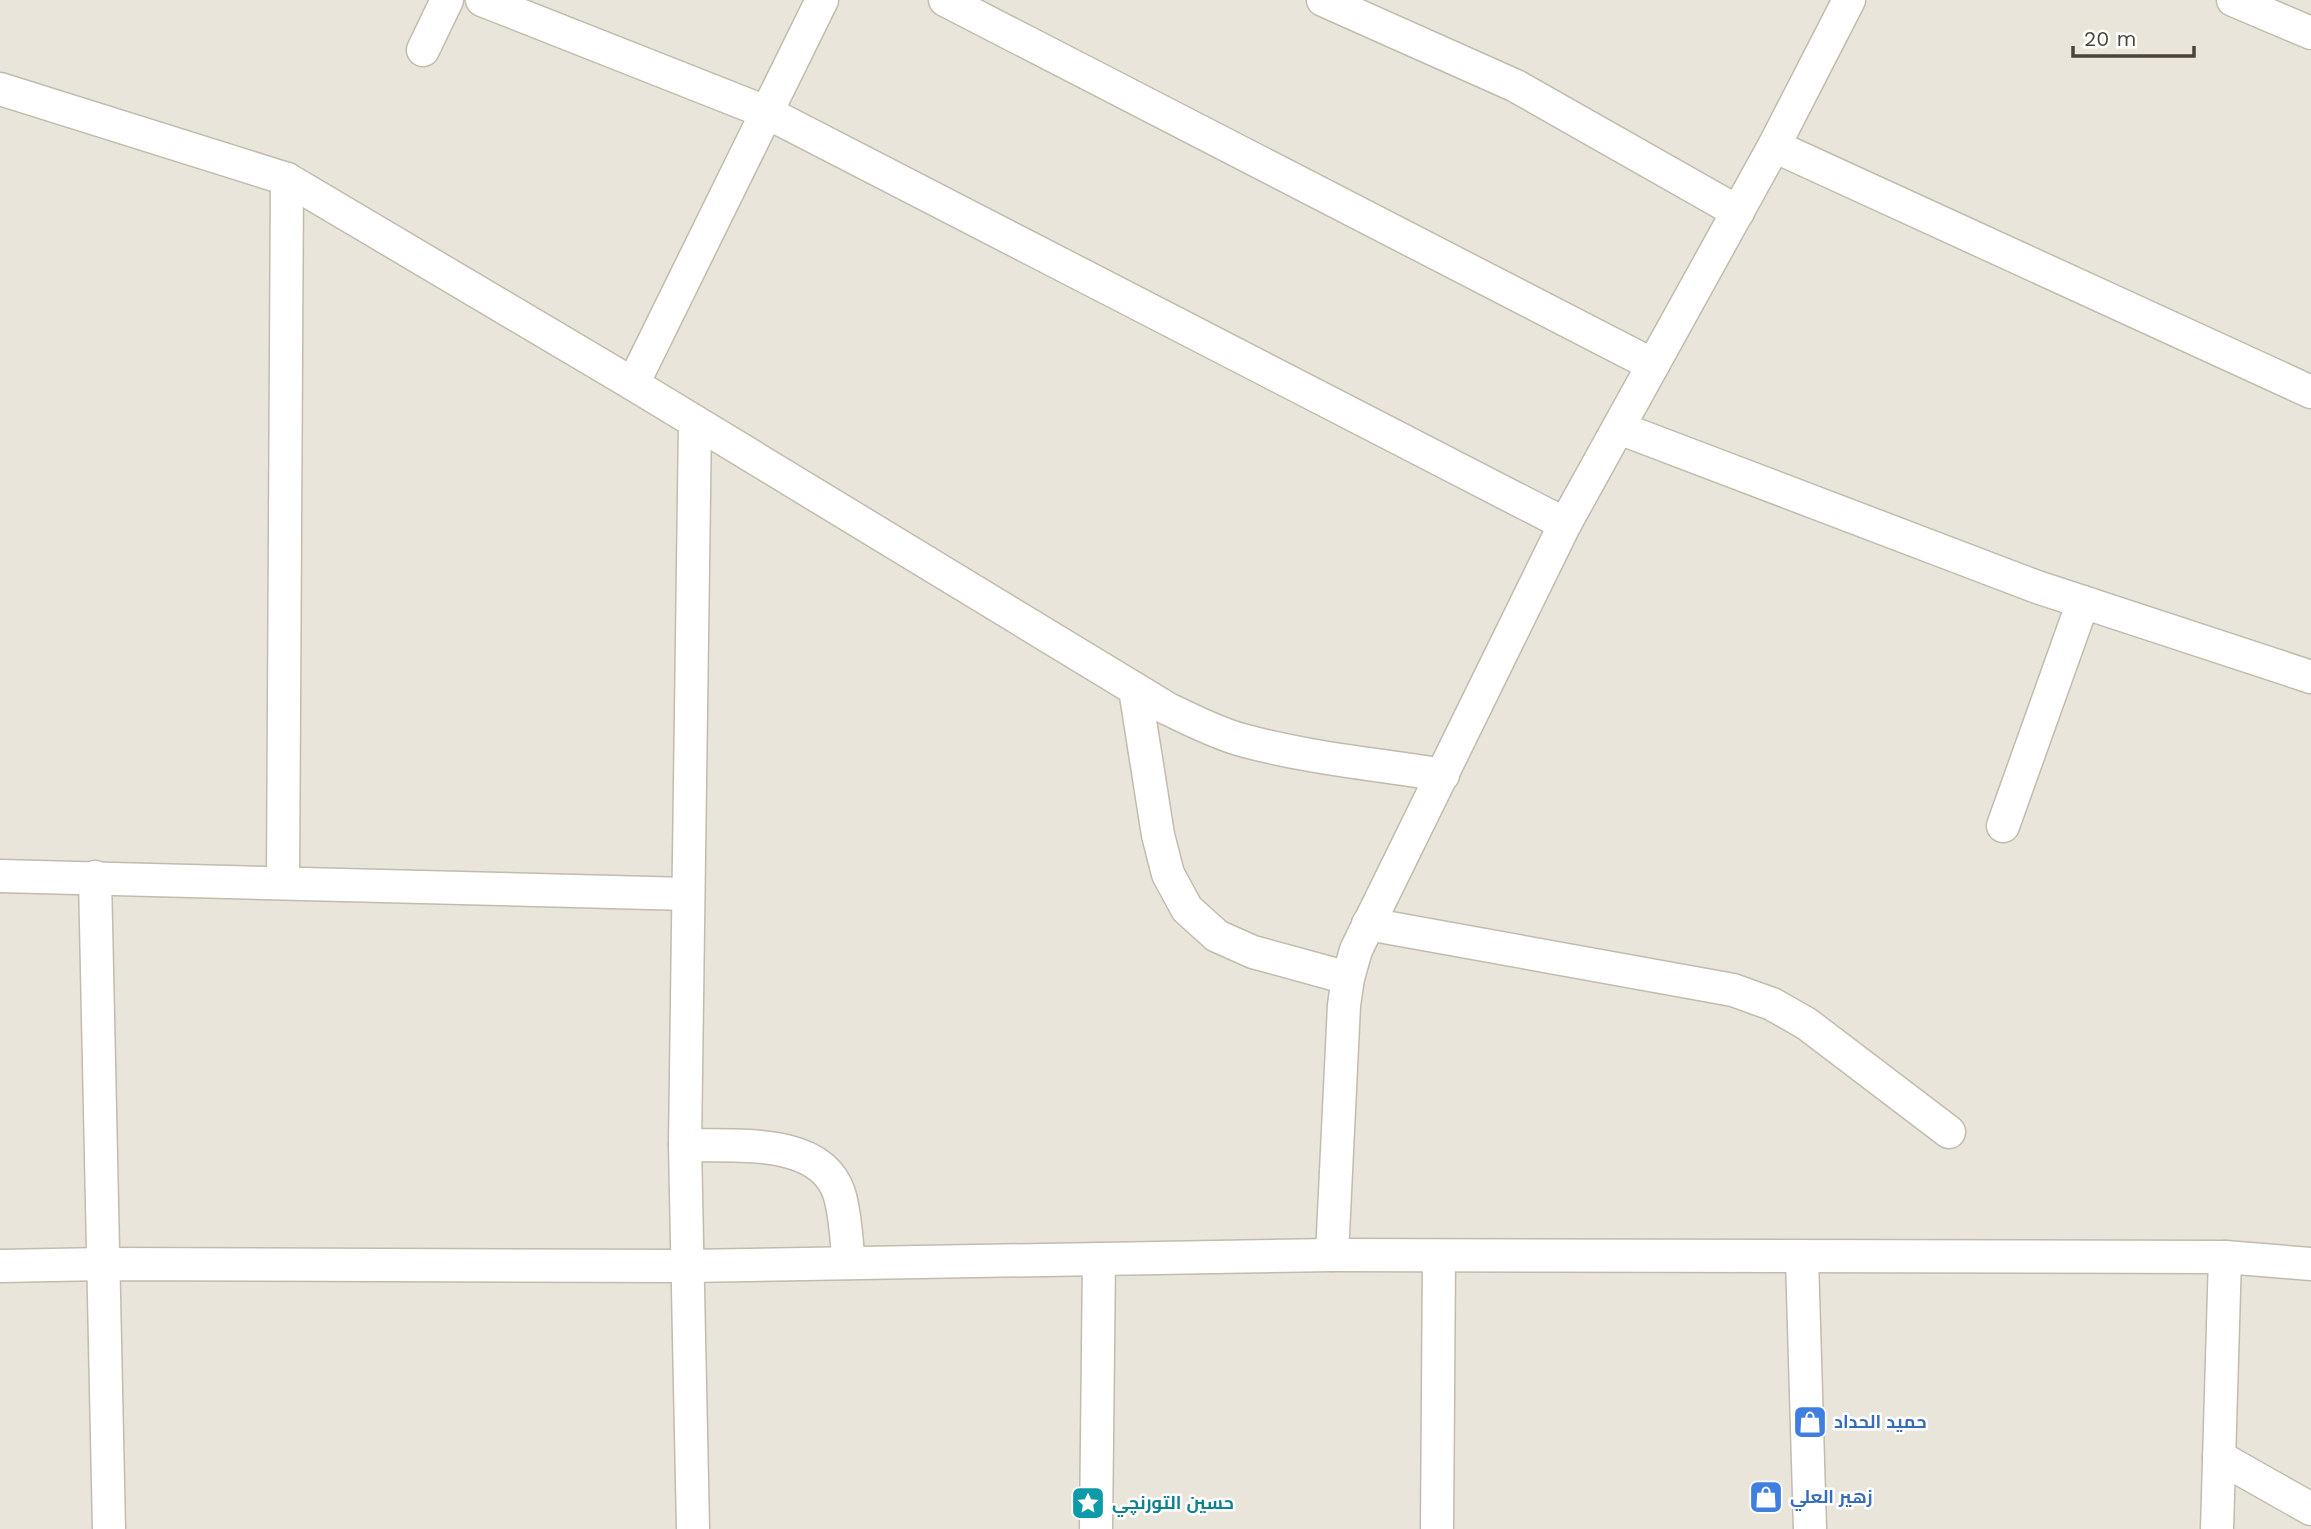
<svg xmlns="http://www.w3.org/2000/svg" width="2311" height="1529" font-family="'Work Sans',Cairo,sans-serif">
<rect width="100%" height="100%" fill="#f6f3ec"/>
<rect fill="#eae5da" x="0" y="0" width="2311" height="1529"/>
<g fill="none" stroke-linecap="round" stroke-linejoin="round">
<g stroke="#c2bbae" stroke-width="35">
<g id="minor">
<path d="M 482,0 L 766,112 L 1565,524"/>
<path d="M 945,0 L 1653,365"/>
<path d="M 1323,0 L 1516,86 L 1738,212"/>
<path d="M 2233,0 L 2311,33"/>
<path d="M 423,50 L 447,0"/>
<path d="M 0,89 L 287,179 L 633,384 L 1168,709 C 1192,720 1216,733 1242,740 C 1307,758 1377,764 1443,775"/>
<path d="M 1774,146 L 2311,392"/>
<path d="M 633,384 L 822,0"/>
<path d="M 1619,428 L 2037,587 L 2311,677"/>
<path d="M 1135,689 L 1158,835 L 1168,874 L 1187,909 L 1217,936 L 1253,952 L 1348,978"/>
<path d="M 2003,826 L 2083,602"/>
<path d="M 0,876 L 688,894"/>
<path d="M 95,877 L 109,1529"/>
<path d="M 283,882 L 287,179"/>
<path d="M 1368,924 L 1733,990 L 1772,1004 L 1807,1024 L 1949,1132"/>
<path d="M 685,1145 C 733,1147 820,1136 839,1193 C 846,1215 846,1240 849,1263"/>
<path d="M 1332,1255 L 1344,1005 L 1348,978 L 1356,950 L 1565,524 L 1774,146 L 1849,0"/>
<path d="M 1802,1258 L 1810,1529"/>
<path d="M 0,1266 L 104,1264 L 687,1266 L 1332,1255 L 2225,1257 L 2311,1264"/>
<path d="M 2219,1457 L 2311,1509"/>
<path d="M 693,1529 L 685,1145 L 695,422"/>
<path d="M 1096,1529 L 1099,1259"/>
<path d="M 1437,1529 L 1439,1256"/>
<path d="M 2217,1529 L 2225,1257"/>
</g>
</g>
<use href="#minor" stroke="#fff" stroke-width="32"/>
</g>
<defs>
<g id="shop-square" transform="scale(1.75)"><rect x="-9" y="-9" width="18" height="18" rx="4" fill="#3f7fe0" stroke="#fff"/><path d="M-5-2.5h2.3a2.7 3.5 0 0 1 5.4 0H5L5.5 6h-11ZM-1.5-2.5h3a1.5 2.3 0 0 0-3 0Z" fill="#fff"/></g>
<g id="sight-square" transform="scale(1.75)"><rect x="-9" y="-9" width="18" height="18" rx="4" fill="#0f9aa8" stroke="#fff"/><path d="M0-6L1.8-2.2L6-1.7L2.9 1.2L3.7 5.4L0 3.3L-3.7 5.4L-2.9 1.2L-6-1.7L-1.8-2.2Z" fill="#fff"/></g>
</defs>
<g fill-rule="evenodd">
<use href="#shop-square" x="1810" y="1422"/>
<use href="#shop-square" x="1766" y="1497"/>
<use href="#sight-square" x="1088" y="1503"/>
</g>
<g text-anchor="middle" stroke-width="5" stroke-linejoin="round" paint-order="stroke">
<g font-size="18" font-weight="bold" fill="#366cbe" stroke="#fff" text-anchor="start">
<text x="1834" y="1428">حميد الحداد</text>
<text x="1790" y="1503">زهير العلي</text>
</g>
<g font-size="18" font-weight="bold" fill="#0d838f" stroke="#fff" text-anchor="start">
<text x="1112" y="1509">حسين التورنچي</text>
</g>
</g>
<path d="M2073 46v10h121v-10" fill="none" stroke="#4b4439" stroke-width="3.5"/>
<text x="2084" y="46" font-size="21" fill="#4b4439" stroke="#ffffff" stroke-width="5" paint-order="stroke">20 m</text>
</svg>
